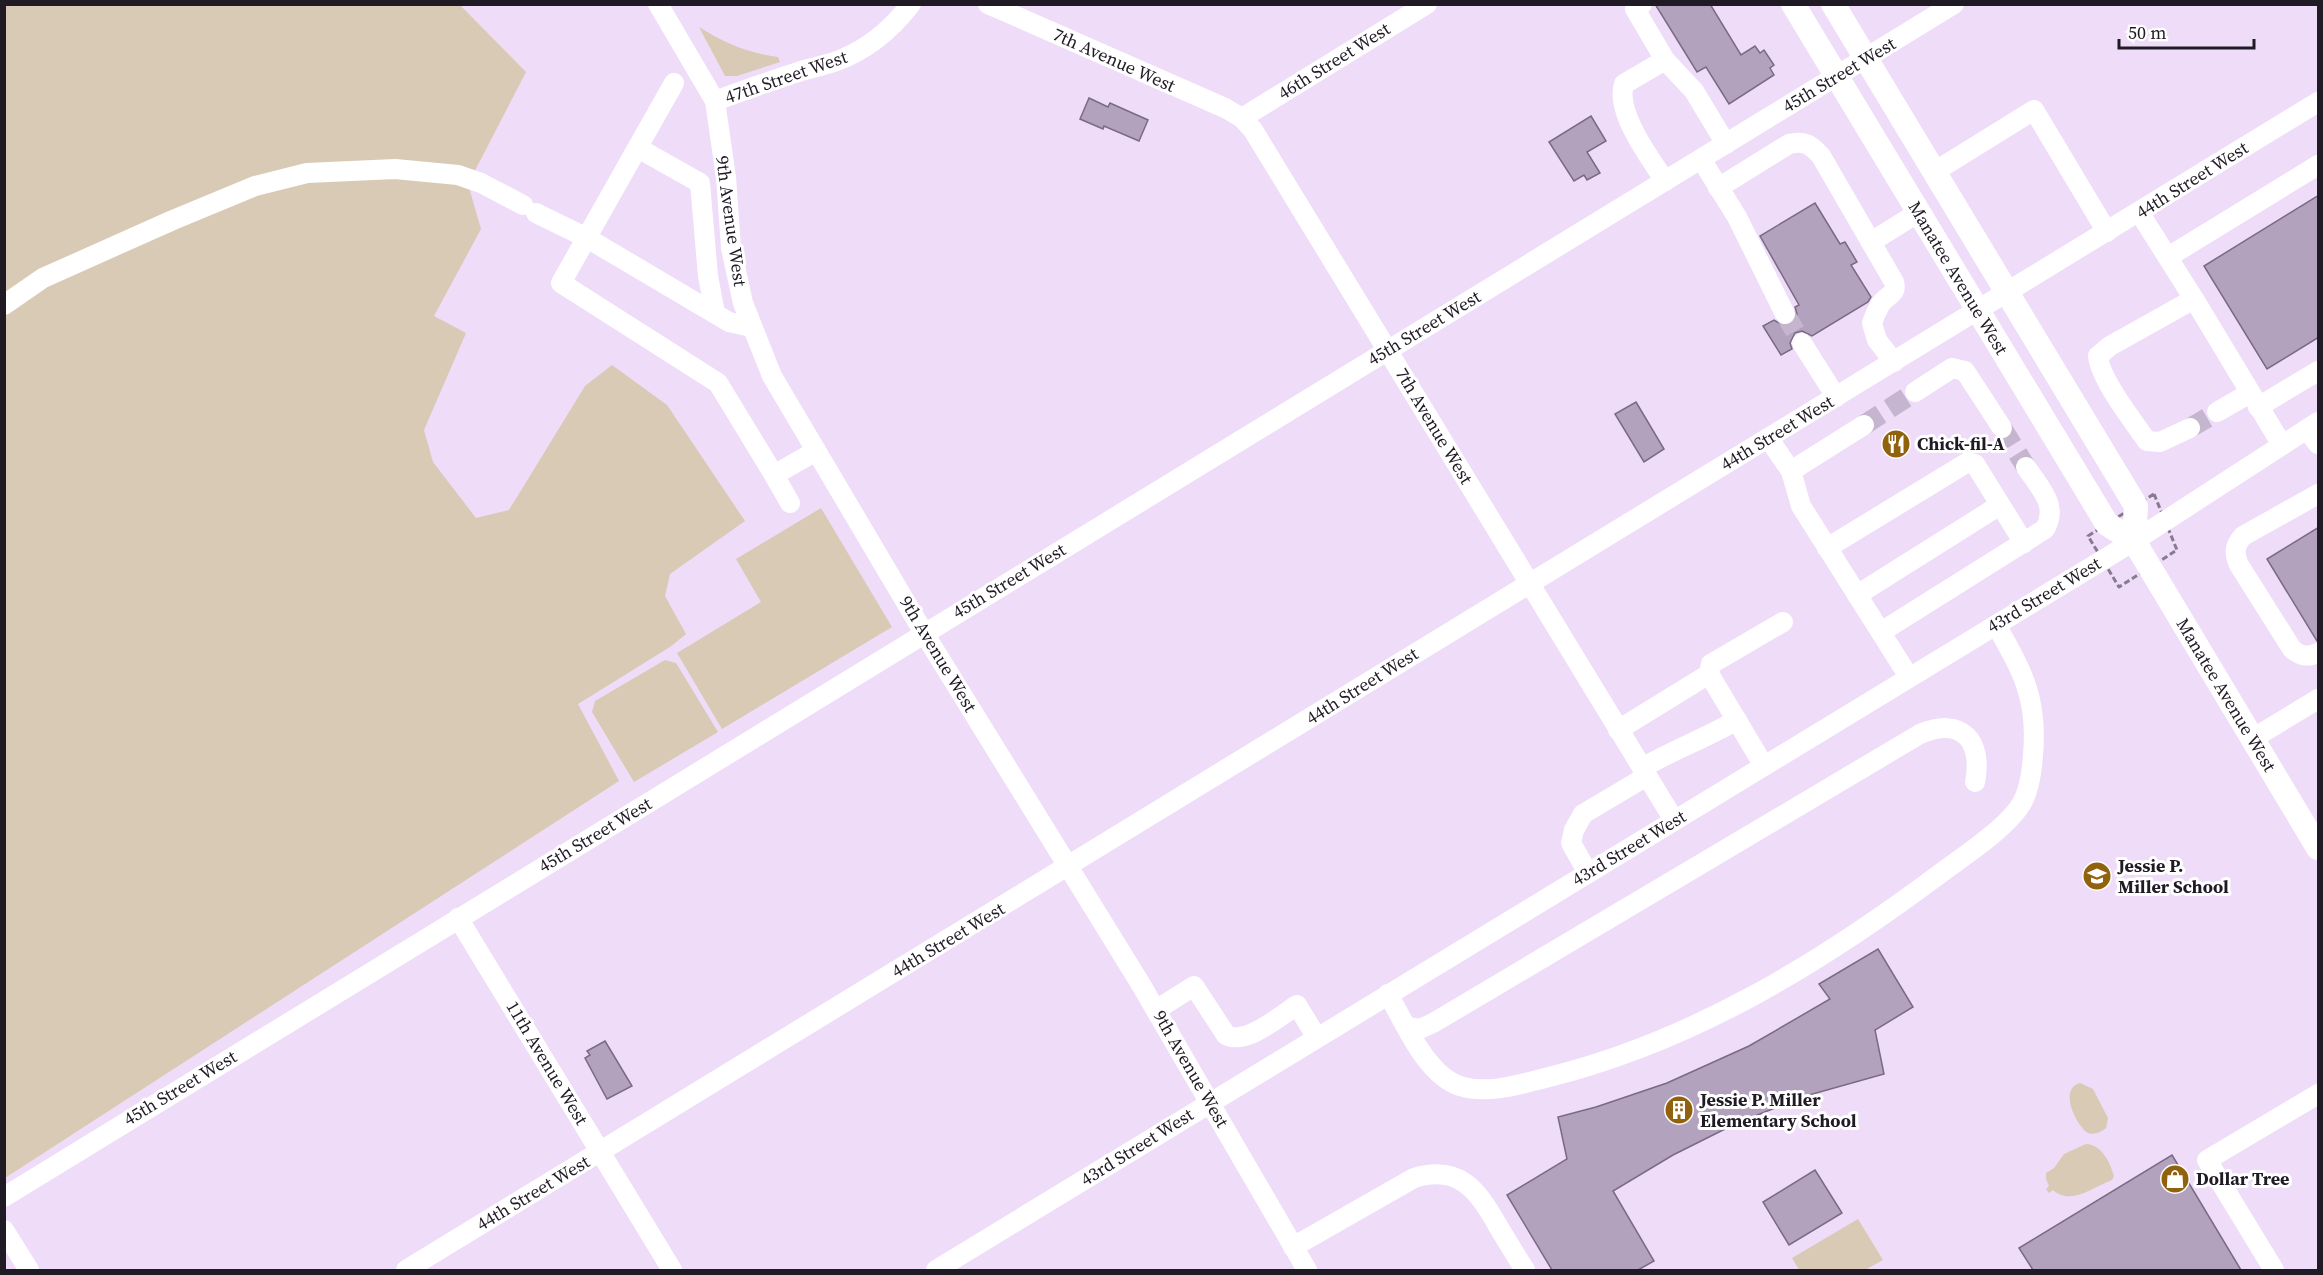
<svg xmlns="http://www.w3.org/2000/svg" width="2323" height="1275" font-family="'Source Serif 4',serif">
<rect width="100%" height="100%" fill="#eedcf9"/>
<g fill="#d9cab6">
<path d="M 5,5 L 460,5 L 526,72 L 468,184 L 481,229 L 434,316 L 466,333 L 424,430 L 433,462 L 476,518 L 509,510 L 585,386 L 612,365 L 667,405 L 745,521 L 670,574 L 665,596 L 686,634 L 670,647 L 578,704 L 619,781 L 5,1178 Z"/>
<path d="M 699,27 C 724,43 748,53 778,57 L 780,62 L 737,76 L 725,76 Z"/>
<path d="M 821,508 L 892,627 L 722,729 L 677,653 L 761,602 L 736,559 Z"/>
<path d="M 665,660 L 676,663 L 718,732 L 634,782 L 592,712 L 595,701 Z"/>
<path d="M 2080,1083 L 2093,1089 L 2108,1118 L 2106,1128 C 2101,1132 2095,1135 2088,1133 C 2080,1130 2056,1090 2080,1083 Z"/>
<path d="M 2086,1144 C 2102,1145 2110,1162 2114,1176 L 2112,1180 C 2093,1187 2071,1206 2053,1190 L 2049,1193 L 2046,1189 L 2049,1186 L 2046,1179 L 2046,1173 L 2054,1168 L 2064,1154 Z"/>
<path d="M 1858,1219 L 1883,1260 L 1865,1270 L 1799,1270 L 1792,1258 Z"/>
</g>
<g fill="#b3a2be" stroke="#7a6a84" stroke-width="1.5">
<path d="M 1655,4 L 1710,4 L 1741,55 L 1755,46 L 1760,53 L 1764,50 L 1774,65 L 1770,68 L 1774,75 L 1729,104 L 1706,67 L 1697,72 Z"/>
<path d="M 1089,98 L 1108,107 L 1110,103 L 1148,120 L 1139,141 L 1104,126 L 1103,129 L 1080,119 Z"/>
<path d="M 1591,116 L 1606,141 L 1587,152 L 1600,173 L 1587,180 L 1584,175 L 1574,181 L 1549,142 Z"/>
<path d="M 2319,195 L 2319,337 L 2267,369 L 2204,266 Z"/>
<path d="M 1815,203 L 1840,244 L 1845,242 L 1857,262 L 1851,265 L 1871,297 L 1868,302 L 1812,336 L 1802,331 L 1795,333 L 1790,343 L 1792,349 L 1781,355 L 1763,326 L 1774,320 L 1784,326 L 1791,324 L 1795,320 L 1797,314 L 1795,307 L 1799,305 L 1760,236 Z"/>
<path d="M 1636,402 L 1664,449 L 1644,462 L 1615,414 Z"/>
<path d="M 2319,527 L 2319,641 L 2317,641 L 2267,559 Z"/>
<path d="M 1878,949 L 1913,1007 L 1875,1030 L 1884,1074 L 1802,1097 L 1733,1125 L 1673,1155 L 1613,1191 L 1654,1261 L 1638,1270 L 1552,1270 L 1507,1195 L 1567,1159 L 1558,1117 L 1596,1107 L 1667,1083 L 1749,1046 L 1830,999 L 1819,984 Z"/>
<path d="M 605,1041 L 632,1086 L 607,1099 L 585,1058 L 590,1055 L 587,1051 Z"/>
<path d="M 2172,1155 L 2241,1270 L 2033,1270 L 2019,1248 Z"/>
<path d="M 1815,1170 L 1842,1213 L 1789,1245 L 1763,1202 Z"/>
</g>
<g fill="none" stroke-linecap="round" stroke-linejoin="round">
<g stroke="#c5b5ce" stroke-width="20" stroke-dasharray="20 10" stroke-linecap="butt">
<path d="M 1785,314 L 1802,343"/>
<path d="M 1864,425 L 1915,392"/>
<path d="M 2002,428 L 2026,467"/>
<path d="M 2190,428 L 2217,412"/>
</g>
<path stroke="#877b8f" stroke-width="3" stroke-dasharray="6 3" stroke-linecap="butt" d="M 2154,494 L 2177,550 L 2119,587 L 2088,536 Z"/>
<g stroke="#fff" stroke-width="20">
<path d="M 658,4 L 715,101 L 726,177 L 731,248 L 743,303 L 772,376 L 924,633 L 1140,983 L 1307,1270"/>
<path d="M 988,4 L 1225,108 L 1242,118 L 1253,130 L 1674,820"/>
<path d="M 1642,4 L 1635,9 L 1665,60 L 1694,91 L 1726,144"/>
<path d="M 1665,60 L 1624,84 C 1615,112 1650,158 1665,181"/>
<path d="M 674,83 L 561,283 L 718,383 L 774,475 L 816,451"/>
<path d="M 715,101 C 742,91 770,81 798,72 C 810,68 822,66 834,62 C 866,51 891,30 911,4"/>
<path d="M 1242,118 L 1427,4"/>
<path d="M 638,148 L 700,183 L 708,276 L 715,313"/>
<path d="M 1701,159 L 1737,217 L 1785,314"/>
<path d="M 1934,172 L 2034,110 L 2107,232"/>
<path d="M 1718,188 L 1789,144 C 1805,140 1811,145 1821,156 L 1894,282 C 1898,295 1886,295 1880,305 C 1877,310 1874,317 1872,323 L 1877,340 L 1894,362"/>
<path d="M 2139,212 L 2194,299 L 2110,346 L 2098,356 C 2100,379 2133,421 2147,441 L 2160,442 L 2190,428"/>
<path d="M 536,213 L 587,238 L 729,322 L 751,327"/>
<path d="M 1871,242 L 1919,212"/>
<path d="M 2168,257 L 2318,165"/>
<path d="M 2194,299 L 2282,445"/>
<path d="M 4,305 L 43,278 L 173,220 L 255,186 L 307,173 L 395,169 L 458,175 L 481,183 L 523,205"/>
<path d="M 1802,343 L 1836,397"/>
<path d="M 1915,392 L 1952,368 L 1965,371 L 2002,428"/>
<path d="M 2258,407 L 2318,371"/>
<path d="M 2217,412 L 2250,393"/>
<path d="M 2307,430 L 2318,444"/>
<path d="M 1768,438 L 1791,471 L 1801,506 L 1909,677"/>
<path d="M 1791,471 L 1864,425"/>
<path d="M 774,475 L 790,503"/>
<path d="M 2318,494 L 2243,536 C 2234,546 2234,553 2239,565 L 2292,649 C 2302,657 2307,657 2318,653"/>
<path d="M 1827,548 L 1968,462 L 1975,464 L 2024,543"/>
<path d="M 1857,595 L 2000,505"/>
<path d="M 1881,632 L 2045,529 C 2059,505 2039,487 2026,467"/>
<path d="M 1709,674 L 1711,664 L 1783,622"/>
<path d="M 1618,730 L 1709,674 L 1764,766"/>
<path d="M 2252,739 L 2318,699"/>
<path d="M 1642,768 C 1673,750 1706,738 1737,720"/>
<path d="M 1588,873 L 1571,843 L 1574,830 L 1583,814 L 1647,776"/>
<path d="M 458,918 L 672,1270"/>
<path d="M 1388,994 C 1405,1023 1426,1075 1460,1086 C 1489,1095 1521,1084 1549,1077 C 1694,1041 1822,962 1941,873 C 1964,856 2010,826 2023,801 C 2030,787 2032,771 2033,755 C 2038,699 2023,672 1996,625"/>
<path d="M 1156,1010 L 1194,986 L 1226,1035 C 1245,1046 1280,1016 1297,1005 L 1317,1038"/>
<path d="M 1407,1027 L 1420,1029 L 1433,1023 L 1920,734 C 1962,716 1983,741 1975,782"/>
<path d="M 4,1197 L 1954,4"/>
<path d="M 4,1230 L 29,1270"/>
<path d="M 1293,1247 L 1414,1178 C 1460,1164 1478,1191 1498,1226 C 1507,1241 1516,1256 1525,1270"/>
<path d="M 406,1270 L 2318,102"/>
<path d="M 936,1270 L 2134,541 L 2318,422"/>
<path d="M 2274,1270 L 2207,1160 L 2318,1094"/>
</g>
<g stroke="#fff" stroke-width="24">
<path d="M 1793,4 L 2107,524 L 2134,541 L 2318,848"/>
<path d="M 1833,4 L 2136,506 L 2134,541"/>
</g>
</g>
<defs>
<g id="restaurant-disc" transform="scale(1.5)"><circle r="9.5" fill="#91620e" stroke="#fff"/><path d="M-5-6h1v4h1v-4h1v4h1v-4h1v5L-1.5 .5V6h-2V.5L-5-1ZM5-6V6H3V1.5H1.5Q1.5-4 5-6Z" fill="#fff"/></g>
<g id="school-disc" transform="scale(1.5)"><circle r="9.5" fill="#91620e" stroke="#fff"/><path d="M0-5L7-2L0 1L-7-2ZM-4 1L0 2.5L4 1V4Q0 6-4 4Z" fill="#fff"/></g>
<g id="building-disc" transform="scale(1.5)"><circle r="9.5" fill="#91620e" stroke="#fff"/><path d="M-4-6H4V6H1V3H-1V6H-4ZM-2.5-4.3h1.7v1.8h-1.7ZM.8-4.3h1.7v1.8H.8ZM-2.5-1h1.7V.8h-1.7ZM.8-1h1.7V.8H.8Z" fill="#fff"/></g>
<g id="shop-disc" transform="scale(1.5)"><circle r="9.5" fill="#91620e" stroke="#fff"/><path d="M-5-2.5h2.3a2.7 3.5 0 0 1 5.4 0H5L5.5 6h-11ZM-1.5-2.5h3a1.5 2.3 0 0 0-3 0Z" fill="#fff"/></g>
</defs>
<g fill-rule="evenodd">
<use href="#restaurant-disc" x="1896" y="444"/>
<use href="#school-disc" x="2097" y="876"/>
<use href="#building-disc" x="1679" y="1110"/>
<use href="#shop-disc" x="2175" y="1179"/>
</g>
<g text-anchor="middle" stroke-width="6" stroke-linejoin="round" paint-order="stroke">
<g font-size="18" fill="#201a24" stroke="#fff">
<text transform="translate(1114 60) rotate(24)" y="6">7th Avenue West</text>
<text transform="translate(1334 61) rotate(-32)" y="6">46th Street West</text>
<text transform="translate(1839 75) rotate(-31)" y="6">45th Street West</text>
<text transform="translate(786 77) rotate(-19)" y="6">47th Street West</text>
<text transform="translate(2192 180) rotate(-32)" y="6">44th Street West</text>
<text transform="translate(731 221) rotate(82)" y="6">9th Avenue West</text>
<text transform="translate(1958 278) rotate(59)" y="6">Manatee Avenue West</text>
<text transform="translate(1424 328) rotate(-31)" y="6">45th Street West</text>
<text transform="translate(1434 426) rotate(59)" y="6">7th Avenue West</text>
<text transform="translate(1777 433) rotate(-31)" y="6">44th Street West</text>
<text transform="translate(1009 581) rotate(-31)" y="6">45th Street West</text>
<text transform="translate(2044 595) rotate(-31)" y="6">43rd Street West</text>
<text transform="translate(938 654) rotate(59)" y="6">9th Avenue West</text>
<text transform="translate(1362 686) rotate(-32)" y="6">44th Street West</text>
<text transform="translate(2226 695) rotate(59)" y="6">Manatee Avenue West</text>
<text transform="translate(595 835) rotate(-31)" y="6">45th Street West</text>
<text transform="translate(1629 848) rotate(-31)" y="6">43rd Street West</text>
<text transform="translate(948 940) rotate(-31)" y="6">44th Street West</text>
<text transform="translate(547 1063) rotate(59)" y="6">11th Avenue West</text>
<text transform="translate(1191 1069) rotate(60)" y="6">9th Avenue West</text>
<text transform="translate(180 1088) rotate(-31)" y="6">45th Street West</text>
<text transform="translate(1137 1147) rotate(-32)" y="6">43rd Street West</text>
<text transform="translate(533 1193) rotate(-31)" y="6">44th Street West</text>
</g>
<g font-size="18" font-weight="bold" fill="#201a24" stroke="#fff" text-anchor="start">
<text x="1917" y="450">Chick-fil-A</text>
<text x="2118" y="872">Jessie P.<tspan x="2118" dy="21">Miller School</tspan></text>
<text x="1700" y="1106">Jessie P. Miller<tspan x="1700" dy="21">Elementary School</tspan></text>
<text x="2196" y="1185">Dollar Tree</text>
</g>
</g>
<rect width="2323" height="1275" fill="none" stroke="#201a24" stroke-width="12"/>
<path d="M2119 39v9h135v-9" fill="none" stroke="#201a24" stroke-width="3"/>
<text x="2128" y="39" font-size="18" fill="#201a24" stroke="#ffffff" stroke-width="4.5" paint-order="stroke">50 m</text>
</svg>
